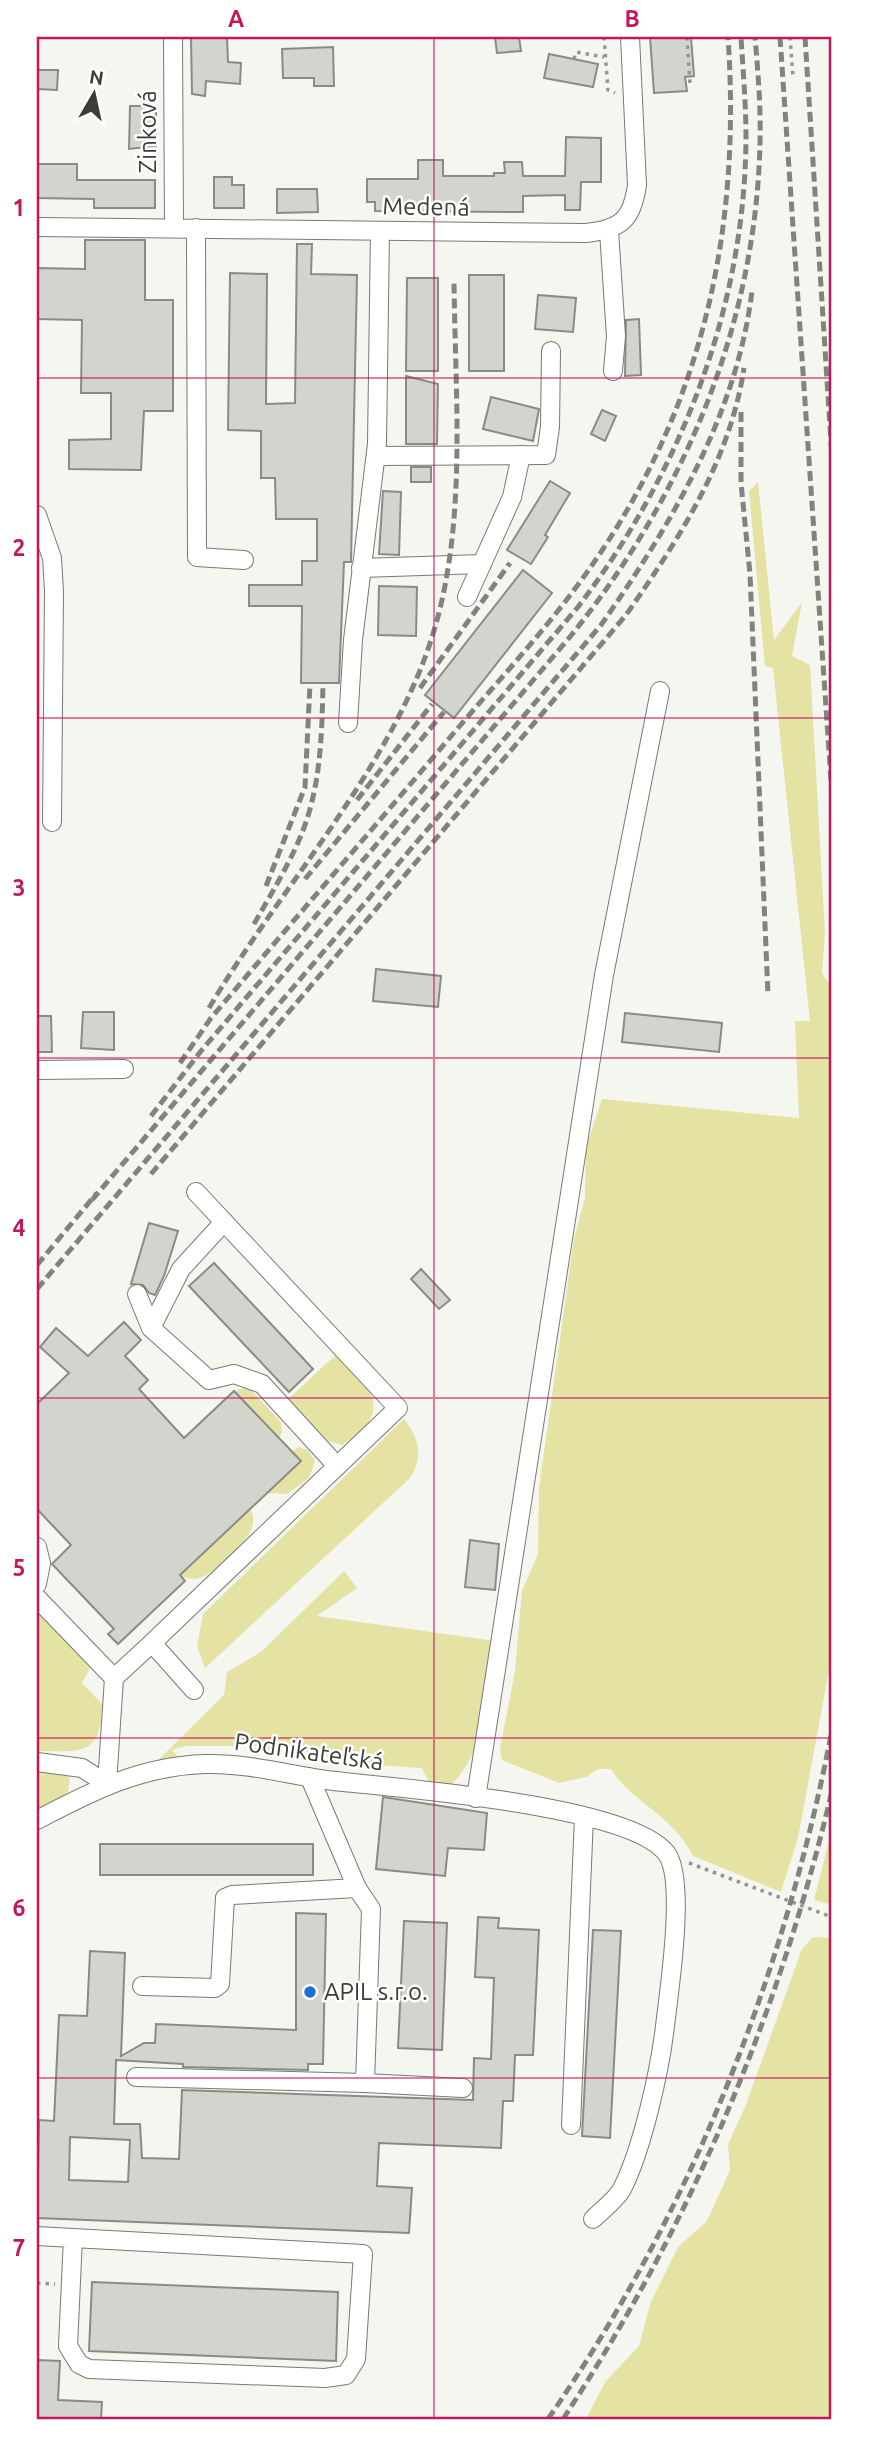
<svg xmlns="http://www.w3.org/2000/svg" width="869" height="2456" font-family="Ubuntu,sans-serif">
<rect width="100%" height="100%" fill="#f5f6f0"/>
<g fill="#e4e3a4">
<path d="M 758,482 L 774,640 L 802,602 L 792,656 L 810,665 L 825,933 L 822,973 L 832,989 L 832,1654 L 798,1838 L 781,1892 L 693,1856 C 672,1814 632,1803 611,1769 L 598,1769 L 586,1777 L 559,1783 L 502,1760 L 500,1749 L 515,1671 L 522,1591 L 538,1554 L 539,1488 L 574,1239 L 585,1197 L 586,1147 L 602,1099 L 799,1118 L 795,1021 L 810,1021 L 773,668 L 765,666 L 749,491 Z"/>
<path d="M 339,1352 C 370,1388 397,1411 342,1445 L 328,1441 L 288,1399 Z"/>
<path d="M 244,1388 L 250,1389 L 281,1422 L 282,1432 L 279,1437 L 234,1391 Z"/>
<path d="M 404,1419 C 419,1437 424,1459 409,1479 L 205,1668 L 197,1646 L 203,1614 Z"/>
<path d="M 298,1447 L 308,1450 L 315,1461 L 309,1478 L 287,1494 L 267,1493 L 300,1461 L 292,1452 Z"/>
<path d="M 250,1509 C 256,1517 253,1528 248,1536 C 231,1553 206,1591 180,1575 Z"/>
<path d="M 344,1571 L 357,1588 L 317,1616 L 495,1641 C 487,1688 488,1755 448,1787 L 430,1785 L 422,1768 L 374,1765 L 279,1746 L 277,1755 L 269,1753 L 267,1746 L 185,1746 L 172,1750 L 181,1761 L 151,1767 L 224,1695 L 227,1672 L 261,1652 Z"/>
<path d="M 37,1610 L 90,1668 L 82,1683 L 102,1704 C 101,1757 82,1751 37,1751 Z"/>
<path d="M 37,1767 L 64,1772 L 70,1779 L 67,1796 L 37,1810 Z"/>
<path d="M 832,1829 L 832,1905 L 814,1900 Z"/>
<path d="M 813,1937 L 832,1938 L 832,2419 L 586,2419 L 605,2382 L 639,2346 L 650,2304 L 678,2247 L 707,2221 L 730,2170 L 728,2144 L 745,2107 L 802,1949 Z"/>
</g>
<g fill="#d4d4ce" stroke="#8b8b86" stroke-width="2" fill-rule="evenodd">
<path d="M 191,37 L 227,37 L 228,62 L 241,63 L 240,84 L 206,81 L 205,96 L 192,94 Z"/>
<path d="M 495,37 L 519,37 L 521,51 L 497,53 Z"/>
<path d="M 650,37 L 691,37 L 694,76 L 685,77 L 687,91 L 654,93 Z"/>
<path d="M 333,47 L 334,86 L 314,86 L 314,78 L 283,78 L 282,49 Z"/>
<path d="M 549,54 L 598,64 L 593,87 L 544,78 Z"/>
<path d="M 37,70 L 58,70 L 57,90 L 37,89 Z"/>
<path d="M 130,106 L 156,106 L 156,146 L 129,149 Z"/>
<path d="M 566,137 L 601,138 L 601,182 L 581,182 L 580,210 L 565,210 L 565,195 L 523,196 L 523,212 L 375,211 L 375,202 L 367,202 L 367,179 L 418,179 L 418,160 L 443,160 L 443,176 L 494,176 L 494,173 L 505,173 L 504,162 L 522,162 L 523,176 L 565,176 Z"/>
<path d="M 37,164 L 77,164 L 77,180 L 155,180 L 155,208 L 94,208 L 94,199 L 37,198 Z"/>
<path d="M 214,177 L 232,177 L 232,185 L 244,185 L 244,208 L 214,208 Z"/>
<path d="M 277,189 L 317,189 L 318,212 L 277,213 Z"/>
<path d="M 85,240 L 145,240 L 145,300 L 173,300 L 173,411 L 144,411 L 141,470 L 69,469 L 69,440 L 111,439 L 111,393 L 81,393 L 82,320 L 37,319 L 37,268 L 85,269 Z"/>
<path d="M 297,244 L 312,244 L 311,274 L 357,275 L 351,562 L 344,562 L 339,683 L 301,683 L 302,606 L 249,606 L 249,585 L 302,585 L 302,561 L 317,561 L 317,519 L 276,519 L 275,478 L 261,478 L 261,431 L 228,430 L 230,273 L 267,274 L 266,404 L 295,403 Z"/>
<rect x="469" y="275" width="35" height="96"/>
<path d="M 407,278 L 438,278 L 438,371 L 406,371 Z"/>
<path d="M 538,295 L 576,298 L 573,332 L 535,329 Z"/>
<path d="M 639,319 L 641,375 L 625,376 L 626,320 Z"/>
<path d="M 406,376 L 438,384 L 437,444 L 406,444 Z"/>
<path d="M 491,397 L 539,409 L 533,441 L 483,429 Z"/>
<path d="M 602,410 L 616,416 L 605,441 L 591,434 Z"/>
<rect x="411" y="467" width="20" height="15"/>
<path d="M 550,481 L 570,493 L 545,535 L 548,537 L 531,564 L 507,550 Z"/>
<path d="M 383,491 L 401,492 L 399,555 L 379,554 Z"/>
<path d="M 523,570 L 552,593 L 454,718 L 425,695 Z"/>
<path d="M 379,586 L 417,587 L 416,636 L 378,635 Z"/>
<path d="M 376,969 L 441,976 L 438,1007 L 373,1001 Z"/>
<path d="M 83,1012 L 114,1012 L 114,1050 L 81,1048 Z"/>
<path d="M 625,1013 L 722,1023 L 719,1052 L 622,1042 Z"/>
<path d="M 37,1016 L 51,1016 L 52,1052 L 37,1052 Z"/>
<path d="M 149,1223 L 178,1231 L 164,1276 L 155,1295 L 149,1293 L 143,1285 L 131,1284 Z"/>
<path d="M 214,1263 L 313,1369 L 289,1392 L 189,1286 Z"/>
<path d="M 421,1269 L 450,1300 L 439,1309 L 411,1279 Z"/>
<path d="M 124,1322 L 141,1340 L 125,1356 L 148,1380 L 139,1389 L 184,1438 L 234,1391 L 301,1461 L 180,1575 L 185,1581 L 118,1644 L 108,1634 L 114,1629 L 52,1564 L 71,1545 L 37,1509 L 37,1404 L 69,1373 L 40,1347 L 56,1328 L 88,1356 Z"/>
<path d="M 470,1540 L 499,1544 L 495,1590 L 465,1587 Z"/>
<path d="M 383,1797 L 487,1813 L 484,1850 L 448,1848 L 445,1876 L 376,1869 Z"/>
<rect x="100" y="1844" width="213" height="31"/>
<path d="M 296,1913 L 326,1914 L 323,2064 L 308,2064 L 308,2070 L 183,2067 L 183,2064 L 116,2060 L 114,2124 L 140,2124 L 142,2158 L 179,2159 L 182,2090 L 473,2100 L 474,2058 L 491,2059 L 494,1978 L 475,1977 L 478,1917 L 499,1918 L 498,1928 L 539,1930 L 533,2055 L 515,2055 L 513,2101 L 503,2101 L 501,2148 L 379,2143 L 377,2186 L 412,2188 L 409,2233 L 37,2218 L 39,2120 L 54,2121 L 59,2015 L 87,2016 L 90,1951 L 125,1953 L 121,2056 L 144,2043 L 155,2043 L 156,2024 L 296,2030 ZM 70,2137 L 130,2140 L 128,2182 L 69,2180 Z"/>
<path d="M 404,1921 L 447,1923 L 442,2050 L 398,2048 Z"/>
<path d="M 593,1930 L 621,1931 L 610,2138 L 582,2136 Z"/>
<path d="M 92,2282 L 338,2292 L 336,2361 L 89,2351 Z"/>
<path d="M 37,2360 L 60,2361 L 58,2400 L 102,2402 L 101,2419 L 37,2419 Z"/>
</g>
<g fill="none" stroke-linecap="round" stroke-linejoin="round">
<g stroke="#797974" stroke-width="20">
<g id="minor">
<path d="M 173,37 L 174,228"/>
<path d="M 37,227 L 586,233 C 621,229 632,220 637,185 L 630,37"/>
<path d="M 196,228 L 197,557 L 244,560"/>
<path d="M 609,231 L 616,336 L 613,371"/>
<path d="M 376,456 L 546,455 L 550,427 L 551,351"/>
<path d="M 37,515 L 52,558 L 54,591 L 52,822"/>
<path d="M 361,568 L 482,564"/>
<path d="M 467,597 L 512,497 L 521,455"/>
<path d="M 348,723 L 353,640 L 377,444 L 380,231"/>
<path d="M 37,1070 L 124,1069"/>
<path d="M 224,1222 L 181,1269 L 151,1328 L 209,1380 L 234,1374 L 262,1384 L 337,1466"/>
<path d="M 137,1294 L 151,1328"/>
<path d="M 37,1547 L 41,1563 L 37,1584"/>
<path d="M 37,1598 L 114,1678 L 152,1643 L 194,1690"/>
<path d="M 152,1643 L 398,1408 L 196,1192"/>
<path d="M 37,1762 L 82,1768 L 107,1784"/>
<path d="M 107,1784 L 114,1678"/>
<path d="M 476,1798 L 604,975 L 660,691"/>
<path d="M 37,1820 C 92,1791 141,1766 205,1764 C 247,1763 285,1774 326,1780 C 392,1788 631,1804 667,1854 C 686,1881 669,1991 665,2026 C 660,2070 642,2150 622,2189 C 616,2200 602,2210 593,2219"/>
<path d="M 142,1986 L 215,1988 L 220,1984 L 225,1898 L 232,1895 L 357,1888 L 310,1778"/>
<path d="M 136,2077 L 365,2083 L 371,1909 L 357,1888"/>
<path d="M 365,2083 L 463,2088"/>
<path d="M 571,2125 L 584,1817"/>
<path d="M 37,2236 L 73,2238 L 363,2254 L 356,2359 L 346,2375 L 325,2378 L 89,2369 L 79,2364 L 68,2346 L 73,2238"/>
</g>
</g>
<g stroke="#959692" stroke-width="3.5" stroke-dasharray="3.5 5" stroke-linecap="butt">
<path d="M 604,37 L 608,90 L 615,93"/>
<path d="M 687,37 L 690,84"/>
<path d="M 790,37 L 793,77"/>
<path d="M 574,59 L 576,52 L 604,57"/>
<path d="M 689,1863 L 832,1917"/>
<path d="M 37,2283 L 55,2284"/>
</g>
<use href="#minor" stroke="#fff" stroke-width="18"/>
<g stroke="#82827f" stroke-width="5" stroke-dasharray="10 5" stroke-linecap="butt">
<path d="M 780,37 L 832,795"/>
<path d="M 805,37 L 832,458"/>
<path d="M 741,412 L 741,483 L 750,574 L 768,995"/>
<path d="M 420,688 L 510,563"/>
<path d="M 357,800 L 432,704"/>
<path d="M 305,879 L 444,712"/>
<path d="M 266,886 L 305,787 L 310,684"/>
<path d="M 254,924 C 271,894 289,865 302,833 C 321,785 322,733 323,683"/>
<path d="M 209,1008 C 277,893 382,778 427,652 C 469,535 455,402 454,279"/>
<path d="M 180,1063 L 211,1018 C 293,921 376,825 458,728 C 498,681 540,636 577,586 C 699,422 742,239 728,37"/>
<path d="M 151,1116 L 201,1051 L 578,607 C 680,473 745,308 746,138 C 746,104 743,70 741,37"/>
<path d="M 151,1174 L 626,615 C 679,539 730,461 744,368"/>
<path d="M 92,1200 L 569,638 C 683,498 756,325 760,143 C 761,108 758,72 755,37"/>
<path d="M 37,1265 L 97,1193"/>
<path d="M 37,1289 L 601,625 C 671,525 737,414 752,291"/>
<path d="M 548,2419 C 690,2214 785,1974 832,1730"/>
<path d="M 563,2419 C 690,2226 779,2015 832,1791"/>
</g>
</g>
<path fill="none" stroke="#c2185b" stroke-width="2" stroke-opacity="0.55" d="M 434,37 L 434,2419M 37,378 L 832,378M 37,718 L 832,718M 37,1058 L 832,1058M 37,1398 L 832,1398M 37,1738 L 832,1738M 37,2078 L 832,2078"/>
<circle fill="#1d6ed8" stroke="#fffffe" stroke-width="2.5" cx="310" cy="1992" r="7"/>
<g text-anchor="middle" stroke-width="5" stroke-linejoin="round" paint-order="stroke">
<g font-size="24" fill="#3c3c3a" stroke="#fffffe">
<text transform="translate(148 132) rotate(-90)" y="8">Zinková</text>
<text transform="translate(426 207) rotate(1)" y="8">Medená</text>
<text transform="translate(309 1752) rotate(8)" y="8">Podnikateľská</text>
</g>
<g font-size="24" fill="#3c3c3a" stroke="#fffffe" text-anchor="start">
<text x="324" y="2000">APIL s.r.o.</text>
</g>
</g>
<rect width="869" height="2456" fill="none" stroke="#fffffe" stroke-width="77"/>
<g transform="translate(94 94) rotate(9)" stroke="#fffffe" stroke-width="5" paint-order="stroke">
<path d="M0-5L12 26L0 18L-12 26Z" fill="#3c3c3a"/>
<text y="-10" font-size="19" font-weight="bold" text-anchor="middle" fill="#3c3c3a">N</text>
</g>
<rect x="38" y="38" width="792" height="2380" fill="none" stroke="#c2185b" stroke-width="2.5"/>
<g font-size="23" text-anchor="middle" font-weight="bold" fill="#c2185b">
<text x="236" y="27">A</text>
<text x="632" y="27">B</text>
<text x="19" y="216">1</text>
<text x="19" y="556">2</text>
<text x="19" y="896">3</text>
<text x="19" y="1236">4</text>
<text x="19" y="1576">5</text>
<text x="19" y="1916">6</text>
<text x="19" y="2256">7</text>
</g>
</svg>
